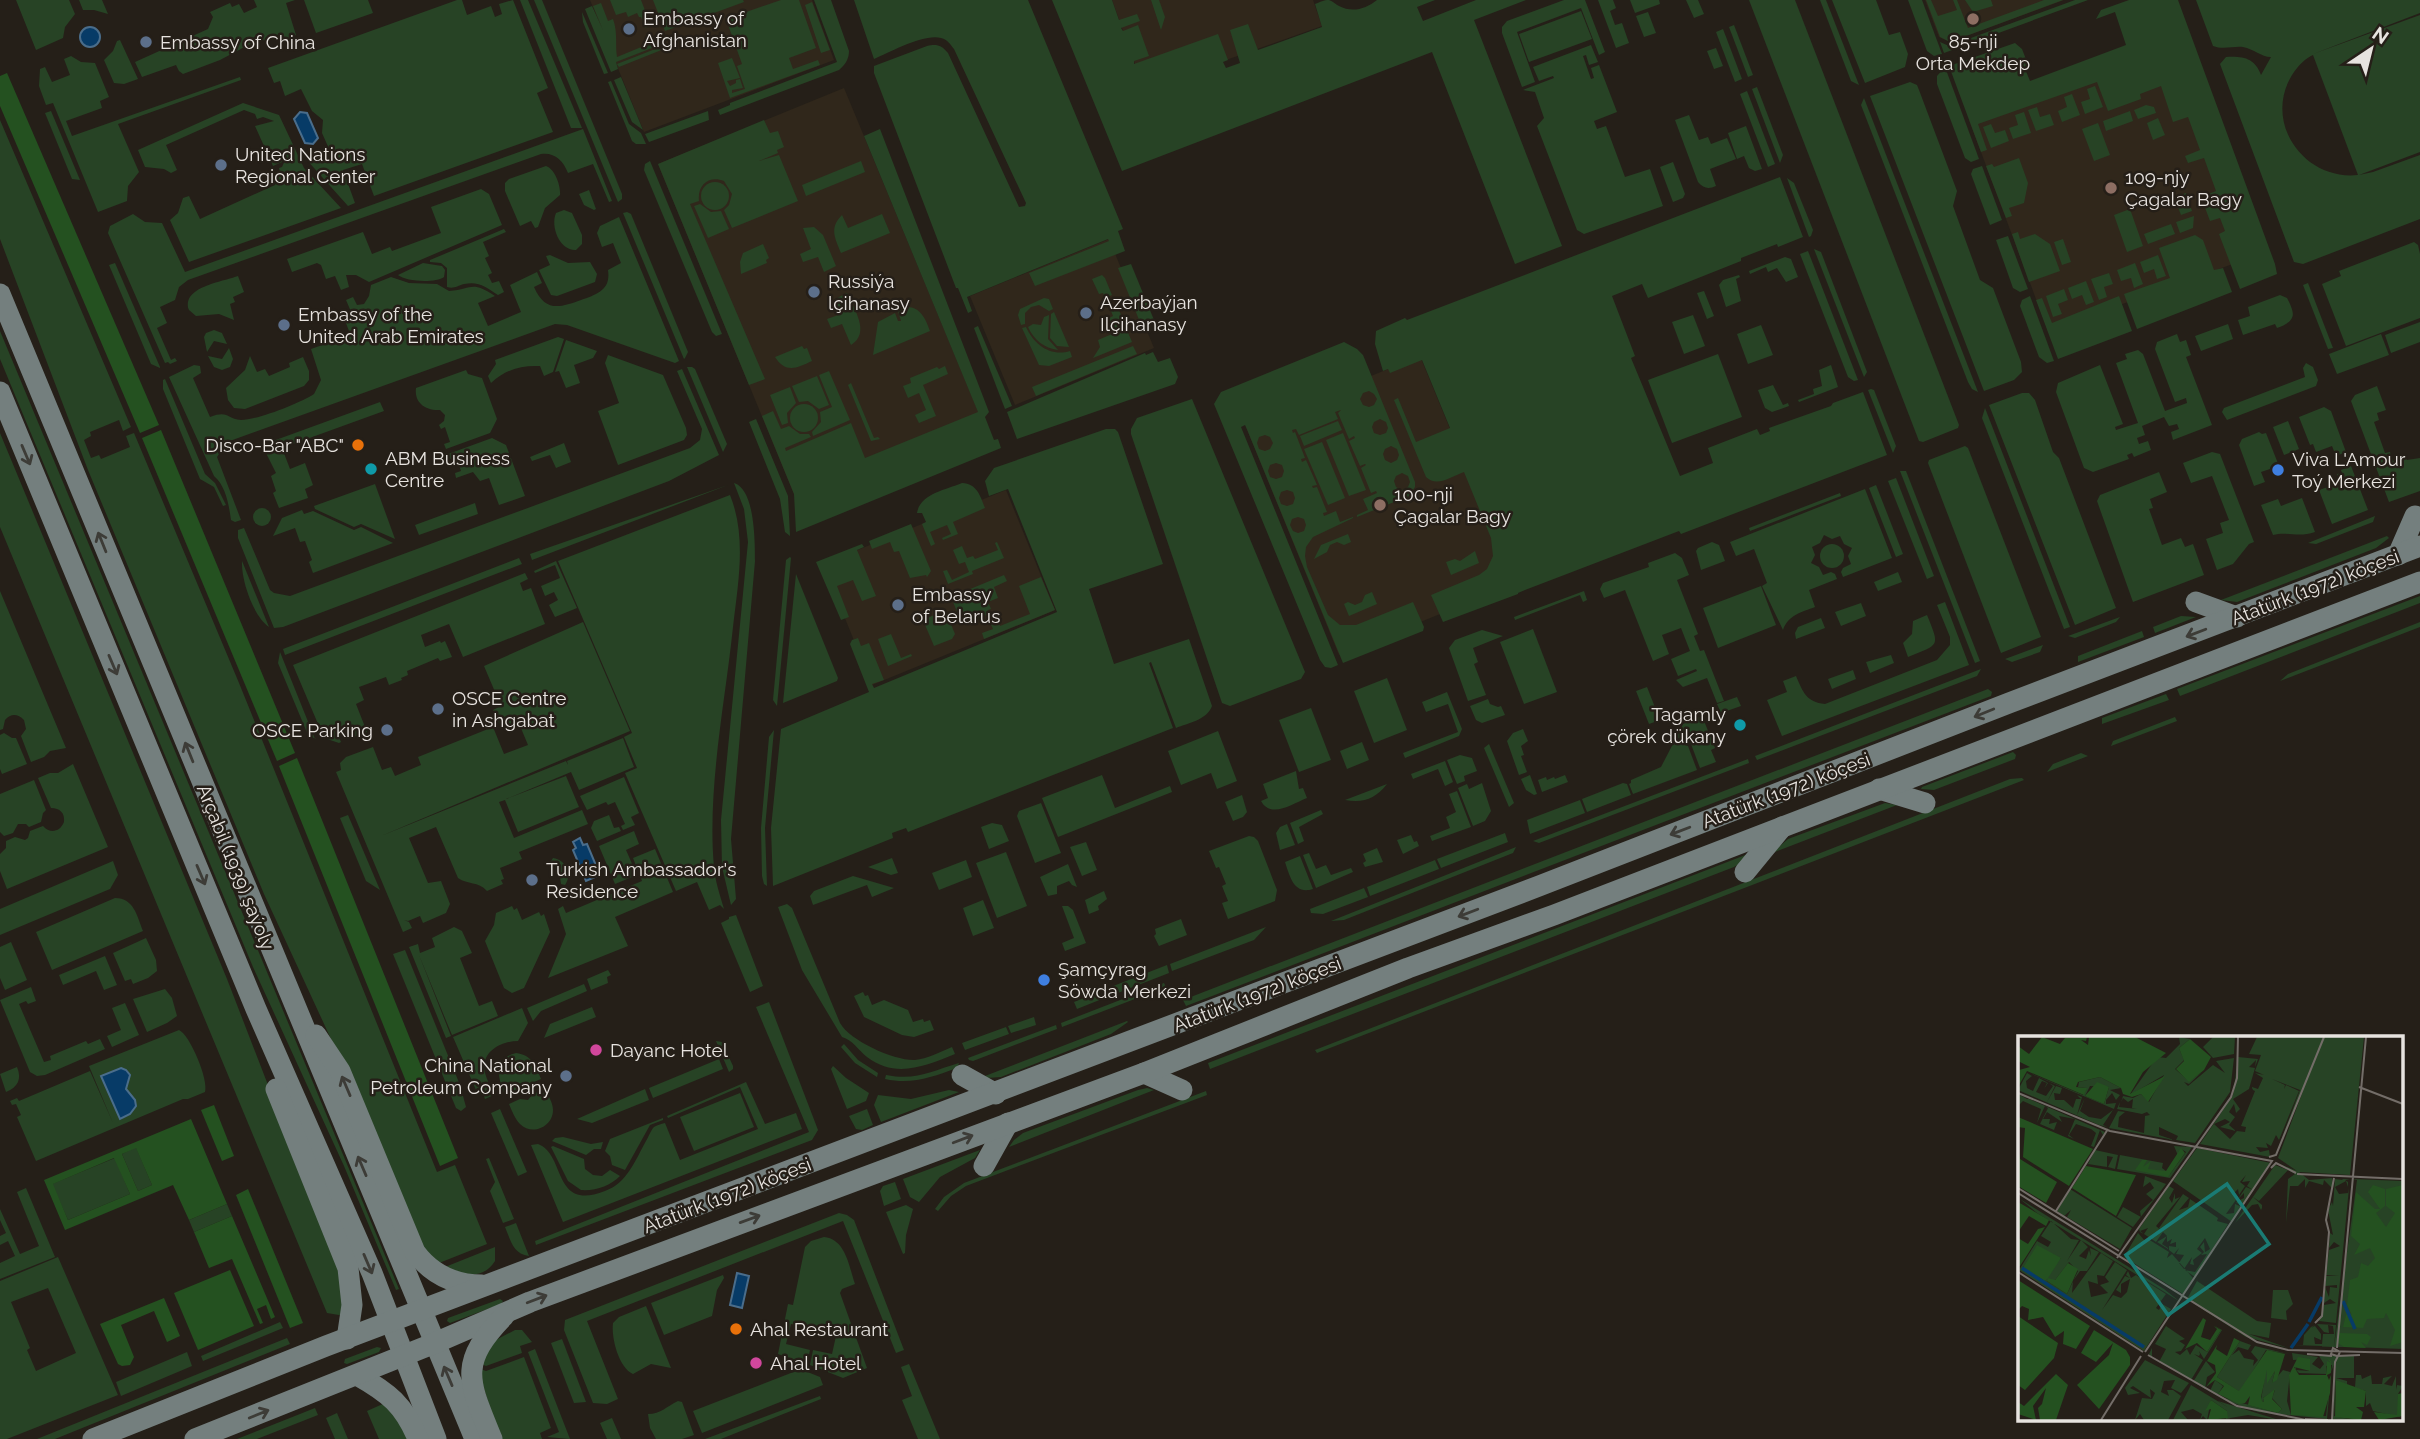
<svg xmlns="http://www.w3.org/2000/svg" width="2420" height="1439" font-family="Raleway,sans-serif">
<rect width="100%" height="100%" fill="#251f18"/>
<g fill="#30271b">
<path d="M 590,0 L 812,0 L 834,60 L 644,132 Z"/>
<path d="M 1112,0 L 1313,0 L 1322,26 L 1144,89 Z"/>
<path d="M 1925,0 L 2064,0 L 1950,42 L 1939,37 Z"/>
<path d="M 2174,45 L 2252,257 L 2048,331 L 1969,120 Z"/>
<path d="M 844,88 L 981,418 L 794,494 L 658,164 Z"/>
<path d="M 1109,239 L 1154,348 L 1015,405 L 970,296 Z"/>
<path d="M 1420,356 L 1514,584 L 1339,655 L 1246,427 Z"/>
<path d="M 1006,490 L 1055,610 L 872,685 L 823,564 Z"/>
</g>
<g fill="#274325" fill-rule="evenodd">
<path d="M 16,0 L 69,0 L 75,14 L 65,27 L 63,38 L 36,50 Z"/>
<path d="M 79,0 L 102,0 L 108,14 L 94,10 L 83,10 Z"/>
<path d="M 254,0 L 295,0 L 286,3 L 296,35 L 289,38 L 256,41 L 220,60 L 183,74 L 179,71 L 176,65 L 142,77 L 135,62 L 208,29 L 213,17 L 210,12 L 230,3 L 232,7 L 239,4 L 244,13 L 257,7 Z"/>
<path d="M 304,0 L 368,0 L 373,13 L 316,33 Z"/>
<path d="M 457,0 L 462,0 L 467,15 L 491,6 L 495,17 L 502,14 L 499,4 L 513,0 L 548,88 L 537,93 L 553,132 L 374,196 L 362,164 L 343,170 L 355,203 L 348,206 L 306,159 L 330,151 L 322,133 L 323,120 L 312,111 L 301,89 L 285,96 L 280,81 L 274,83 L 268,68 Z"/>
<path d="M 520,0 L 528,0 L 582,128 L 571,128 Z"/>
<path d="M 534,0 L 542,0 L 622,194 L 622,199 L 618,202 Z"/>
<path d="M 610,0 L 641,0 L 651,26 L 645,28 L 641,17 L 639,17 L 637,13 L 628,17 L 626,12 L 616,15 Z"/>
<path d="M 653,0 L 743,0 L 744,2 L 665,31 Z"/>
<path d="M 781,0 L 799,0 L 816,48 L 789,58 L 793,69 L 818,60 L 820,65 L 730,98 L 718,63 L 732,58 L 740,78 L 727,81 L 730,86 L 736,83 L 736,80 L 740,79 L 743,88 L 732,90 L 732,93 L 745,89 L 737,66 L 742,64 L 726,19 Z"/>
<path d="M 814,0 L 831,0 L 849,51 C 849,59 845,65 839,70 L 720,115 L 718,110 L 730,105 L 730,103 L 837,62 Z"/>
<path d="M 854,0 L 1028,0 L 1123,229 L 1118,231 L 1125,251 L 1035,286 L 1029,273 L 1109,241 L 1108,239 L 967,297 L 972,311 L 968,313 L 958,288 L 956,288 L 874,73 L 874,66 L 927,46 C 937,44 941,45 948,53 L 1019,207 L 1025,206 L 1026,203 L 954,49 C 950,44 948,40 941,38 C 925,33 890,52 874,59 Z"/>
<path d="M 1052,0 L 1112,0 L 1119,20 L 1137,14 L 1140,21 L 1121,28 L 1123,31 L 1138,25 L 1149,56 L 1134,61 L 1134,64 L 1218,34 L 1228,60 L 1223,62 L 1226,68 L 1240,63 L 1230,30 L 1248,24 L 1258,50 L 1322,27 L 1315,4 C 1321,2 1323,0 1329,0 C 1333,1 1336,5 1339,6 C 1352,13 1366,9 1377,0 L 1435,0 L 1417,7 L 1423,21 L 1476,0 L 1526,0 L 1474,20 L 1562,246 L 1515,264 L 1432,52 L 1122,171 Z"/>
<path d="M 1151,0 L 1159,0 L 1165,17 L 1161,30 Z"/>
<path d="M 1564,0 L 1585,0 L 1605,52 L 1599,55 L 1581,8 L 1517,32 L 1535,82 L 1522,87 L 1502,33 L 1502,27 L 1507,21 Z"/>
<path d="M 1598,0 L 1613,0 L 1616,8 L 1610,11 L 1615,25 L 1622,23 L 1629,43 L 1616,48 Z"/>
<path d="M 1630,0 L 1659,0 L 1660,4 L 1635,13 Z"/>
<path d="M 1686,0 L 1698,0 L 1704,14 L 1694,18 Z"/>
<path d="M 1749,0 L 1795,0 L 1959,425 L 1958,428 L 1923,442 L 1919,441 Z"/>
<path d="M 1820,0 L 1826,0 L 1859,85 L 1851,81 Z"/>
<path d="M 1832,0 L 1876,0 L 1889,35 L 1900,32 L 1908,54 L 1905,67 L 1865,83 Z"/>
<path d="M 1908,0 L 1922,0 L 1942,54 L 1934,56 L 1927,51 Z"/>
<path d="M 1926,0 L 1931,0 L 1938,16 L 1957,10 L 1953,0 L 1957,0 L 1968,28 L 2044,0 L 2063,0 L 1950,42 L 1940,37 Z"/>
<path d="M 1965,0 L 1991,0 L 1993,6 L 1973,12 Z"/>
<path d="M 2075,0 L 2088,0 L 1944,53 L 1940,42 L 1949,46 Z"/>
<path d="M 2129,0 L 2178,0 L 2275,264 L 2277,274 L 2240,289 L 2219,234 L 2225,231 L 2220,218 L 2210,221 L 2201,197 L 2216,191 L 2204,158 L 2188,163 L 2185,156 L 2200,150 L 2188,117 L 2173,122 L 2161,86 L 2140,94 L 2141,99 L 2108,111 L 2097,82 L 1978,124 L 1987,150 L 1981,152 L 1949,66 L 2015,43 L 2022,49 L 2029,67 L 2025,69 L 2030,81 L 2126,45 L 2115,12 L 2096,19 L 2101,10 Z"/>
<path d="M 2196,0 L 2420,0 L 2420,13 L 2313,54 L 2420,15 L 2420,152 L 2359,175 L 2373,172 L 2420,155 L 2420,219 L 2303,264 L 2294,262 L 2220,64 L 2226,57 C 2243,56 2255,58 2261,75 L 2271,57 C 2261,57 2254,49 2243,47 C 2233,46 2223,50 2213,46 ZM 2313,55 L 2358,175 C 2303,181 2261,120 2294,72 C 2299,65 2306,58 2313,55 Z"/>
<path d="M 812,2 L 830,50 L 821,53 L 805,5 Z"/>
<path d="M 601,3 L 608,21 L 613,19 C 618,33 615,44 617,57 L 651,43 L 652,48 L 616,62 L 618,69 L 611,72 L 585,9 L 592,6 L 603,30 L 593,6 Z"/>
<path d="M 1581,11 L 1592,39 L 1529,62 L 1519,34 Z"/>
<path d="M 582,12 L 608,73 L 604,74 L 583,22 Z"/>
<path d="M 1648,12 L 1656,33 L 1644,37 L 1636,16 Z"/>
<path d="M 1734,25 L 1753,75 L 1748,77 L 1729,27 Z"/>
<path d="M 1723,29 L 1742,79 L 1735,82 L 1716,32 Z"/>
<path d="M 120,40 L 138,79 L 124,84 L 114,83 L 104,60 L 113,51 L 117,41 Z"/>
<path d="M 673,42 L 674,45 L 619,67 L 617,64 Z"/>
<path d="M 1591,45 L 1598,62 L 1589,65 L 1586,55 L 1583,56 L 1591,79 L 1594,78 L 1591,68 L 1599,65 L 1617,112 L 1594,121 L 1597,129 L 1606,126 L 1625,177 L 1650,169 L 1663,206 L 1584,234 L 1577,230 L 1537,126 L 1544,118 L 1535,92 L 1523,90 L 1554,78 L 1553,76 L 1539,81 L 1533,67 Z"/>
<path d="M 1716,48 L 1723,66 L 1714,69 L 1707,51 Z"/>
<path d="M 71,56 L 81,62 L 95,63 L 109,97 L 100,101 L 102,108 L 66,121 L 72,136 L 240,77 L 241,80 L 118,124 L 139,172 L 128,186 L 127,201 L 98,212 L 53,103 L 46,105 L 39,86 L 40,69 L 45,67 L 52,82 L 70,75 L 64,59 Z"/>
<path d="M 1945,67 L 1979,159 L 1971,162 L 1965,158 L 1937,84 L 1937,76 Z"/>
<path d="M 621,77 L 643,130 L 632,122 L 614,80 Z"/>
<path d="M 611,81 L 629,124 L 641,133 L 646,144 L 636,144 L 632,141 L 608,82 Z"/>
<path d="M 1910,82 L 1917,85 L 1919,90 L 1957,191 L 1953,206 L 1980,280 L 1993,288 L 2021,362 L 2022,372 L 2014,380 L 1984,391 L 1870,96 Z"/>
<path d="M 2095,86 L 2103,107 L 2085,114 L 2081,102 L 2090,99 L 2087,89 Z"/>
<path d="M 1757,87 L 1783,155 L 1780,163 L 1752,89 Z"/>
<path d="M 1747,91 L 1775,164 L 1768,167 L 1740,94 Z"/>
<path d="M 2072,94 L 2080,115 L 2062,122 L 2058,111 L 2067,107 L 2064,97 Z"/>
<path d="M 1864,98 L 1978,392 L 1972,389 L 1968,382 L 1861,105 Z"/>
<path d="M 243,103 L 279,115 L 304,168 L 341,208 L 189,262 L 170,220 L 178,213 L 183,198 L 189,196 L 200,219 L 275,185 L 280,172 L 279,168 L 282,167 L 287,156 L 282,158 L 282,162 L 273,166 L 255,126 L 274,121 L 263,117 L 257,119 L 255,114 L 244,110 L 166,145 L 177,170 L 171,173 L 164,169 L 145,167 L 138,150 Z"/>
<path d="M 2146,105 L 2154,107 L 2156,113 L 2138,119 L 2134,110 Z"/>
<path d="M 2037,107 L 2040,117 L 2050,114 L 2054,125 L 2036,131 L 2028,110 Z"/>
<path d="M 51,111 L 80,180 L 72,179 L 45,113 Z"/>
<path d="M 708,111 L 709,120 L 649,142 L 645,134 Z"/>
<path d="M 2130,111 L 2133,121 L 2106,131 L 2103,121 Z"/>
<path d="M 2024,112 L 2031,133 L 2013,139 L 2009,128 L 2018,125 L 2015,115 Z"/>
<path d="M 1689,115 L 1699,140 L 1708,137 L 1711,144 L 1727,138 L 1736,159 L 1710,169 L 1716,186 C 1709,189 1704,189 1698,182 L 1675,120 Z"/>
<path d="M 2158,118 L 2165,135 L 2153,140 L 2147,123 Z"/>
<path d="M 0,120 L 131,427 L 123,431 L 119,420 L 90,432 L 91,436 L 84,440 L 91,458 L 99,455 L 101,459 L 130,447 L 126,436 L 134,433 L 239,683 L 437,1172 L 455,1165 L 487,1244 L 434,1265 L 426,1257 L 343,1065 L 264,894 L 88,470 L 0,239 Z"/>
<path d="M 764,120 L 770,133 L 778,131 L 784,147 L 777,150 L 778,153 L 759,161 L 779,155 L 798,201 L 732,228 L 724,210 L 729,205 L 732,194 L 724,181 C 709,175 697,185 699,201 L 690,204 L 765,379 L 749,385 L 658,164 Z"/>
<path d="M 2098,123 L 2110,155 L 2094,161 L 2082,129 Z"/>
<path d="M 1991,124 L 1995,133 L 2005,130 L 2009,141 L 1991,148 L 1983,127 Z"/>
<path d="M 1746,126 L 1762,169 L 1755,171 L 1749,168 L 1744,156 L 1737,159 L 1728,133 Z"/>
<path d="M 583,129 L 612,201 L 609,202 L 593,164 L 568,173 C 563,160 554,152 541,154 L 188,280 L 179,287 L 175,300 L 160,307 L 167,323 L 157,328 L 171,360 L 175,358 L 177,361 L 170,364 L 168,362 L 165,363 L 108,233 L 110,226 L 133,214 L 145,222 L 162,223 L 185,272 Z"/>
<path d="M 880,129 L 989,412 L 985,417 L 994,440 L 998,439 L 1001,448 L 796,532 L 794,494 L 762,416 L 773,411 L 781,429 L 789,426 L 800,434 L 809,434 L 811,437 L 785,448 L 786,451 L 851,423 L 865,458 L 978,412 L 864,136 Z"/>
<path d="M 2019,158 L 2028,183 L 2024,203 L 2009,208 L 2012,216 L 2006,218 L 1986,166 L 1992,164 L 1994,167 Z"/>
<path d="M 650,161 L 722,334 L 716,336 L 712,332 L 644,170 L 645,164 Z"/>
<path d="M 861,161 L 865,172 L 806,196 L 802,185 Z"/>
<path d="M 1673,162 L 1685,194 L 1683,198 L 1673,202 L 1660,167 Z"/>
<path d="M 546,166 C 555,169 561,186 560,195 L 545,208 L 538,227 L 535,228 L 531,221 L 520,226 L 505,191 L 505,183 L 509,179 Z"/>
<path d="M 1982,166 L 2002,220 L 1990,225 L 1971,174 L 1973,169 Z"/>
<path d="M 1780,177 L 1803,237 L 1778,247 L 1777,244 L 1741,258 L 1741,261 L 1648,298 L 1642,284 L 1612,296 L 1635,356 L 1631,358 L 1680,476 L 1713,463 L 1708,448 L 1757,429 L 1760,435 L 1770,431 L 1769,428 L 1831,406 L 1833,403 L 1863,392 L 1887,455 L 1681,534 L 1679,531 L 1525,590 L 1518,593 L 1518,594 L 1443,622 L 1431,595 L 1479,575 L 1487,569 L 1493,556 L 1491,538 L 1464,472 C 1452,476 1437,488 1426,477 L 1394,400 L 1398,398 L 1416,442 L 1450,428 L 1422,360 L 1390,373 L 1388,369 L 1383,371 L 1375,344 L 1376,331 L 1405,318 L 1407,320 Z"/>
<path d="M 1787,178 L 1794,183 L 1813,230 L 1811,236 L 1809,237 Z"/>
<circle cx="715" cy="196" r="14"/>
<path d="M 481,189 L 489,194 L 502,225 L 369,282 L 356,275 L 346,275 L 349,287 L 341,290 L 335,276 L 326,279 L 321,265 L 317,263 L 292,272 L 287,259 L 363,232 L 372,254 L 390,247 L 392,251 L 441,233 L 431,207 Z"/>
<path d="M 589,190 L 596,209 L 594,210 L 584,205 L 579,194 Z"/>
<path d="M 2186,193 L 2192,211 L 2181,215 L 2174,197 Z"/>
<path d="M 700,204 L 711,212 L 721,211 L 729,229 L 708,238 L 694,206 Z"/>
<path d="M 2130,209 L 2143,246 L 2127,252 L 2114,215 Z"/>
<path d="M 564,210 L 572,213 L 582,235 L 582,244 L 576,250 C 560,251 550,227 556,213 Z"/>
<path d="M 627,212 L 631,214 L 688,352 L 685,358 L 684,359 L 623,213 Z"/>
<path d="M 882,214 L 890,233 L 841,253 C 835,238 829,228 842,215 L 848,228 Z"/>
<path d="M 2194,216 L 2193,228 L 2180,233 L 2176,222 Z"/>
<path d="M 619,217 L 679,361 L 675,363 L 567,325 L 555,324 L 227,442 L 217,457 L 241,520 L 235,522 L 231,520 C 229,506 226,486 214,476 L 169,377 L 194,365 L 200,366 L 201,373 L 193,378 L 210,417 C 229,410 226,419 241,420 C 258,420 300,403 314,394 L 321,380 L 311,349 L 348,336 L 346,333 L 349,331 L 344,318 L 352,314 L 346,300 L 353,297 L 357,305 L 364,304 L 369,296 L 371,285 L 391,277 L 409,283 L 437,284 L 449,291 C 473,289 471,280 495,296 L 478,303 L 488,326 L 521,312 L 510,285 L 537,272 L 542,283 L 534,287 C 545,312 559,308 581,300 C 597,294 611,290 608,270 L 621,263 L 613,243 L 602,247 L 597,233 L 600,226 Z"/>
<path d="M 2171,224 L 2175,234 L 2148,244 L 2144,234 Z"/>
<path d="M 814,227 L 823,235 L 836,266 L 824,272 L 818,257 L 803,262 L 800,254 L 811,249 L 803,228 Z"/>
<path d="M 504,229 L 506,232 L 483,242 L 489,256 L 485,258 L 492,273 L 488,275 L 492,283 L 499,281 L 504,292 L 498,295 C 486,287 479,281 464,284 C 457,286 454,289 447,287 L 447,268 L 441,263 L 430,262 L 430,260 Z"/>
<path d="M 2018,232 L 2020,239 L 2035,234 L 2050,244 L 2060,271 L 2029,282 L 2012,234 Z"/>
<path d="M 2195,235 L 2203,240 L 2214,270 L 2223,268 L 2232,292 L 2137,329 L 2124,294 L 2170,278 L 2159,248 Z"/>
<path d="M 2008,236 L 2028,289 L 2020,292 L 2013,288 L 1996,240 Z"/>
<path d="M 2063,239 L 2071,262 L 2062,265 L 2054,242 Z"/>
<path d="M 2414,242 L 2418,245 L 2420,254 L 2420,318 L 2346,346 L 2322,284 L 2341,276 L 2339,271 Z"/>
<path d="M 763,244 L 769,258 L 766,260 L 767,263 L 741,274 L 740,262 L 743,253 Z"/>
<path d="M 1814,249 L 1821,252 L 1867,372 L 1864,377 Z"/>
<path d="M 1808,251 L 1858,380 L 1854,381 L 1848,377 L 1800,254 Z"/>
<path d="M 550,255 L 568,263 L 590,262 L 597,274 L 595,282 L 557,296 L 551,295 L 539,270 L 550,265 L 546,256 Z"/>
<path d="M 2158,255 L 2166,276 L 2157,279 L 2154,269 L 2144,273 L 2140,262 Z"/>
<path d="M 1785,257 L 1791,259 L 1798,277 L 1786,282 L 1777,268 L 1768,272 L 1766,267 L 1750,274 L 1749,271 Z"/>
<path d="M 115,263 L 160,367 L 160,368 L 151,364 L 109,265 Z"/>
<path d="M 423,263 L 442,266 L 445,270 L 444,277 C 436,283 406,282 398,275 Z"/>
<path d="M 2135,263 L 2143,284 L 2134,288 L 2131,278 L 2121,281 L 2117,270 Z"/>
<path d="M 1131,264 L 1154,320 L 1142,327 L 1118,268 Z"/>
<path d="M 2109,273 L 2113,284 L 2104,287 L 2107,297 L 2099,300 L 2091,279 Z"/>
<path d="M 1102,275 L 1105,278 L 1112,295 L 1105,298 L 1103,293 L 1099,294 L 1092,279 Z"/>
<path d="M 1739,275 L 1740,277 L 1736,279 L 1741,301 L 1726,307 L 1719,285 L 1723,280 Z"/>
<path d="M 238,276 L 244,292 L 233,297 L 235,302 L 230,304 L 234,320 L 219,314 L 196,316 L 189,310 C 181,287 222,282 238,276 Z"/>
<path d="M 2086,281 L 2094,302 L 2086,305 L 2082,295 L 2072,299 L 2068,288 Z"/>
<path d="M 2308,283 L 2333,348 L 2328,349 L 2303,285 Z"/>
<path d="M 2064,289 L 2068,300 L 2058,304 L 2062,314 L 2053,317 L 2046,296 Z"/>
<path d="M 1704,291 L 1714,316 L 1707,319 L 1697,293 Z"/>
<path d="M 847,293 C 854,309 871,333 851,345 L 842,324 L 831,328 L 827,319 L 841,314 L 835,299 Z"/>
<path d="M 2280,295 L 2287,298 C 2296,315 2296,321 2277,328 L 2275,324 L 2243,335 L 2238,320 L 2250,316 L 2248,307 Z"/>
<path d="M 2030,296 L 2054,361 L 2047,363 L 2039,357 L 2020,306 L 2022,300 Z"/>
<path d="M 2119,296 L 2132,331 L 2058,359 L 2036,300 L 2042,298 L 2052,323 Z"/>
<path d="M 1044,298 L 1049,299 L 1053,309 L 1049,311 L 1039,305 L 1031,307 L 1025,313 L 1025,324 L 1021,325 L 1018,315 L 1020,309 Z"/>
<path d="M 907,307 C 921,307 926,320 930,331 L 873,355 L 878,322 L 895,313 L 898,321 L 901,321 L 898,311 Z"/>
<path d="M 1118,308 L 1125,324 L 1113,329 L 1109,318 L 1113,316 L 1111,311 Z"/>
<path d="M 1054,312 L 1069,347 L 1057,346 L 1050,338 L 1051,314 Z"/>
<path d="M 1049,315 L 1048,339 L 1058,350 C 1044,348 1034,340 1028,327 L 1033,324 L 1041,325 L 1044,317 Z"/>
<path d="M 1693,315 L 1705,346 L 1684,354 L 1672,322 Z"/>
<path d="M 2420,322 L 2420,342 L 2391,353 L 2385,335 Z"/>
<path d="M 2228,324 L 2233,339 L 2201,351 L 2195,336 Z"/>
<path d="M 1761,325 L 1773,355 L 1748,364 L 1737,334 Z"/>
<path d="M 978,326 L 1012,406 L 1005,409 L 974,328 Z"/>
<path d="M 1026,327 C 1034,345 1051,357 1070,351 L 1072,357 L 1049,366 L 1039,365 L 1022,328 Z"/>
<path d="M 1126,328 L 1132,342 L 1093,358 L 1100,347 L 1098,340 Z"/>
<path d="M 214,330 L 222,333 L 227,344 L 214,341 L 207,352 L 204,337 L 206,333 Z"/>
<path d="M 0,331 L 399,1289 L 396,1290 L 344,1166 L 253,967 L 0,359 Z"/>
<path d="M 2177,334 L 2180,342 L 2186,340 L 2191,355 L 2186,357 L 2212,425 L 2173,440 L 2171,432 L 2179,429 L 2177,424 L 2169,426 L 2164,417 L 2142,426 L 2145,435 L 2137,438 L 2139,444 L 2148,441 L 2151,450 L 2134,457 L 2132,453 L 2127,455 L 2129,459 L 2093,472 L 2084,468 L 2056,392 L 2058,383 L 2100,365 L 2123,424 L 2115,427 L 2116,430 L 2138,423 L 2116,363 L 2127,359 L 2125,354 L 2138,350 L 2143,354 L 2165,411 L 2187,403 L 2186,398 L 2175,402 L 2155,349 L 2157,342 Z"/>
<path d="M 2381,334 L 2389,355 L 2337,374 L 2329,354 Z"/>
<path d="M 558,337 L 564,339 L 553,372 L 544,376 L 540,366 C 521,365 505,370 491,383 L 488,376 L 496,364 L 495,360 Z"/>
<path d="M 566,340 L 597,351 L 593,358 L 574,365 L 580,383 L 566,388 L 559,371 L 555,372 Z"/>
<path d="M 1344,342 L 1357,349 L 1363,355 L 1415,482 L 1415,487 L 1409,496 L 1357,517 L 1357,515 L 1368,510 L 1363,499 L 1377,493 L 1376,491 L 1371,493 L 1361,468 L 1366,465 L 1365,464 L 1360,466 L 1349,441 L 1355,438 L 1354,436 L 1349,439 L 1338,413 L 1341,410 L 1335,412 L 1338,419 L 1299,435 L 1296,429 L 1292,430 L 1293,433 L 1295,432 L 1305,458 L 1301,459 L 1302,462 L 1306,460 L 1317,485 L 1312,486 L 1313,488 L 1317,487 L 1327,512 L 1323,513 L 1324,516 L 1336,511 L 1340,522 L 1353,517 L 1353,518 L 1313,537 L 1306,547 L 1305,556 L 1307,567 L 1328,615 L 1340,625 L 1356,625 L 1413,602 L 1424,627 L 1423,631 L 1343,663 L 1246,427 L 1245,425 L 1241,427 L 1338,665 L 1331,668 L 1325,667 L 1320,660 L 1214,404 L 1221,392 ZM 1369,391 L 1374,394 L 1377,399 L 1374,405 L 1369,407 L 1363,405 L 1360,399 L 1363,393 ZM 1380,419 L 1386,422 L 1388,428 L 1386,433 L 1380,435 L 1374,433 L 1372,427 L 1374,422 ZM 1265,435 L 1270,437 L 1273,443 L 1270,449 L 1265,451 L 1259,449 L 1257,443 L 1259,437 ZM 1391,446 L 1397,449 L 1399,455 L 1397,460 L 1391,463 L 1385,460 L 1383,454 L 1385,449 ZM 1276,463 L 1282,465 L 1284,471 L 1282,477 L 1276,479 L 1270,477 L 1268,471 L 1270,465 ZM 1402,473 L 1408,476 L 1410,482 L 1408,487 L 1402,490 L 1396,487 L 1394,481 L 1396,476 ZM 1287,490 L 1293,492 L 1295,498 L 1293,504 L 1287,506 L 1281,504 L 1279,498 L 1281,492 ZM 1298,517 L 1304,519 L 1306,525 L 1304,531 L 1298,533 L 1293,531 L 1290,525 L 1292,519 Z"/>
<path d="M 802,346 L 804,349 L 807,348 L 812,361 C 797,368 786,374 775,357 Z"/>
<path d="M 1133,346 L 1137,354 L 1036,396 L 1032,387 Z"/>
<path d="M 229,348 L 233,359 L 230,367 L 222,370 L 214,367 L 208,356 L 222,359 Z"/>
<path d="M 1153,352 L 1158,362 L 1170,358 L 1178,377 L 1175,384 L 1017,439 L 1007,412 L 1145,353 L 1146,355 Z"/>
<path d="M 1718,354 L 1742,417 L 1672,443 L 1648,380 Z"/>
<path d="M 608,355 L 663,375 L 686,428 L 687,435 L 684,440 L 618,465 L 598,411 L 619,403 L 605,363 Z"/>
<path d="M 250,356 L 257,372 L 265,369 L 269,376 L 290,367 L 289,363 L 303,357 L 309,371 L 309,380 L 304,386 L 245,409 L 234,408 L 228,400 L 226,388 L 245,370 Z"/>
<path d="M 2306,363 L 2313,367 L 2318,380 L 2316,386 L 2227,420 L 2222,412 L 2224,408 L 2305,377 L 2303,368 Z"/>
<path d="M 1831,365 L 1838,387 L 1799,402 L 1798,400 L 1814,394 L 1813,389 L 1822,386 L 1819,370 Z"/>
<path d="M 945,366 L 948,374 L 923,385 L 936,416 L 919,423 L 915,415 L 926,410 L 919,393 L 908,398 L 903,386 L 911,383 L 910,378 L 937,367 L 939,369 Z"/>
<path d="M 687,367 L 692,367 L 695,369 L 727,444 L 723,452 Z"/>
<path d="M 682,369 L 719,455 L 669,481 L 283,627 L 274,628 L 238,538 L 238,530 L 244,528 L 270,590 L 274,593 L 290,596 L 690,448 L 700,440 L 702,429 L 677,371 Z"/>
<path d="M 466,370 L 468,374 L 482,378 L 497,419 L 490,433 L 446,449 L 444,444 L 450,442 L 445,427 L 441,429 L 439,425 L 444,421 L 445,415 L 440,410 C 426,411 414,403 416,388 Z"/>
<path d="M 829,371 L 850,420 L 813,436 L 812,432 L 821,422 L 820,412 L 832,407 L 819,375 Z"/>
<path d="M 817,376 L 829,405 L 819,409 L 808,401 L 799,402 L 792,386 Z"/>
<path d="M 165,379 L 205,474 L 215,483 L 226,505 L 223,506 L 214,487 L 200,479 L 163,389 L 163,380 Z"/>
<path d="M 851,383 L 874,438 L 878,437 L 880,439 L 871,441 L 848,385 Z"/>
<path d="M 1773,385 L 1783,405 L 1788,403 L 1789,406 L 1772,412 L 1765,408 L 1758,390 Z"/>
<path d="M 2377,386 L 2386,410 L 2377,413 L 2379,420 L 2374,422 L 2385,453 L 2390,452 L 2393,461 L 2406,456 L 2407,460 L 2420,458 L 2420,491 L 2389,502 L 2351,401 L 2355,395 Z"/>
<path d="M 790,387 L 796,403 L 787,413 L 788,423 L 782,425 L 770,395 Z"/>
<path d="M 1871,389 L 1874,390 L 1896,446 L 1893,453 L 1868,390 Z"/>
<path d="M 2022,393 L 2029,393 L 2035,400 L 2053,452 L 2059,458 L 2116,608 L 2075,625 L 1989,405 Z"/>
<path d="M 1192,399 L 1305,672 L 1301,679 L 1230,706 L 1222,703 L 1131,434 L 1131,429 L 1137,418 Z"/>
<path d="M 380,402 L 384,411 L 282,448 L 290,469 L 305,463 L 313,485 L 305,489 L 308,498 L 279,508 L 273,493 L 276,491 L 271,476 L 276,473 L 262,445 Z"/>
<circle cx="804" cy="418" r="14"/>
<path d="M 2324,407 L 2331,411 L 2346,452 L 2336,456 L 2332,446 L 2316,452 L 2313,444 L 2310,445 L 2299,417 Z"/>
<path d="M 1985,408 L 2070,627 L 2064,629 L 1982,418 Z"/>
<path d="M 756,419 L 788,496 L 790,536 L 785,532 L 780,499 L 749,422 Z"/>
<path d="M 1338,421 L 1342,430 L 1304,446 L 1300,436 Z"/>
<path d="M 2288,421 L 2299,449 L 2284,455 L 2273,427 Z"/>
<path d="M 1106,429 L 1115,429 L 1118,432 L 1163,564 L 1089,589 L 1114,664 L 1189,639 L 1212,706 C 1207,720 1188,723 1176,728 L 1151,662 L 1149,663 L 1173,728 L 908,832 L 906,828 L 892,833 L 893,838 L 773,886 L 771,828 L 781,729 L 869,692 L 850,644 L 852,640 L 858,638 L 861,646 L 869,643 L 884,680 L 872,684 L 874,688 L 1057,612 L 1008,489 L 989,496 L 985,481 L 994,468 Z"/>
<path d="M 2259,432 L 2262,434 L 2266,433 L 2279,466 L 2261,472 L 2265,482 L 2254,486 L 2239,445 L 2242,439 Z"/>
<path d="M 0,433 L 227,979 L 297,1160 L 340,1265 L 345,1316 L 327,1313 L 0,527 Z"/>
<path d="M 1343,433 L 1366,490 L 1349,496 L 1326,440 Z"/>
<path d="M 492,438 L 506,445 L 525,496 L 499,505 L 489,478 L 480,481 L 473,472 L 456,478 L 455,473 L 461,471 L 456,457 L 450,459 L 448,454 Z"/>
<path d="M 1322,442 L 1345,498 L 1328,505 L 1304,449 Z"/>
<path d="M 564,443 L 571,462 L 556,468 L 550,455 L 532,461 L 530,457 Z"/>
<path d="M 1965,446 L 1968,448 L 2041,637 L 2001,653 L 1928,463 L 1929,460 Z"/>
<path d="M 2212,452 L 2220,454 L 2254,542 L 2249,544 L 2233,564 L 2217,570 L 2206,539 L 2223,533 L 2220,523 L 2229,520 L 2212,476 L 2191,483 L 2183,463 Z"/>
<path d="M 2351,466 L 2368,510 L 2332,524 L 2319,490 L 2340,483 L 2337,474 L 2342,473 L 2341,470 Z"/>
<path d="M 1900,471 L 1906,471 L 1980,661 L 1975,663 Z"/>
<path d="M 2159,472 L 2167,492 L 2150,499 L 2153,508 L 2149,509 L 2162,545 L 2181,538 L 2185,547 L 2193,544 L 2204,575 L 2133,602 L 2097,501 L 2100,495 Z"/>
<path d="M 1896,478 L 1934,576 L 1927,579 L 1888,481 Z"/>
<path d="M 734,483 C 755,489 755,542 755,561 L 731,839 L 736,899 L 731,905 L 722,867 L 721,820 L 748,542 L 744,509 Z"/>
<path d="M 962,483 C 977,484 980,495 985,508 L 953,522 L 958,534 L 943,540 L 942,538 L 951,534 L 947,525 L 930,532 L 935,544 L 931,546 L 922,524 L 926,522 L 922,513 L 917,513 C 920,494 945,490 962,483 Z"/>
<path d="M 375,484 L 395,539 L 361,524 L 354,527 L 315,509 L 314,506 Z"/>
<path d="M 728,485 L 532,560 L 530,554 Z"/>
<path d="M 1876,485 L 1903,554 L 1896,557 L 1869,488 Z"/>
<path d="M 1865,489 L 1892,558 L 1843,577 L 1841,572 L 1843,568 L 1851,564 L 1848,556 L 1852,548 L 1844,544 L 1840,536 L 1832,539 L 1824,535 L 1820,543 L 1812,547 L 1815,555 L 1811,563 L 1819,567 L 1823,575 L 1831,572 L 1835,574 L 1837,579 L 1809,590 L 1815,607 C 1802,612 1788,615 1783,630 L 1762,586 L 1767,583 L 1754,549 L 1736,556 L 1730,542 Z"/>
<path d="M 1840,493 L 1841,496 L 1750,531 L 1749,528 Z"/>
<path d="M 730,495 C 747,537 738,583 733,627 C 725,704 707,789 714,867 C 715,881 720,895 724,909 L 720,905 L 709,910 L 697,882 L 676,891 L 625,773 L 637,768 L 624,737 L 632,733 L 558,561 Z"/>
<path d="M 2302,498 L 2315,532 C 2298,538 2287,531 2273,535 L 2261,505 L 2278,499 L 2281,506 Z"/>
<path d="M 475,503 L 478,514 L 419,535 L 415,525 Z"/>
<circle cx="262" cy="517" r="9"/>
<path d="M 302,510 L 304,514 L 313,511 L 354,530 L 361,527 L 393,543 L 313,573 L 309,562 L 312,560 L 305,541 L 300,542 L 295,528 L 273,536 L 282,518 Z"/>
<path d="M 2375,516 L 2373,522 L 2316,544 L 2308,543 Z"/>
<path d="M 911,524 L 931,571 L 927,577 L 926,575 L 910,578 L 899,551 L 894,552 L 890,542 L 872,549 L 869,541 Z"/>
<path d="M 1348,534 L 1351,542 L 1344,545 L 1337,542 L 1330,545 L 1327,552 L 1314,559 L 1321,545 Z"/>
<path d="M 2387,536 L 2389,538 L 2376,548 L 2237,602 L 2221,600 Z"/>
<path d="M 997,542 L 1004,558 L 972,571 L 973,574 L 948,584 L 943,571 L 947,570 L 952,580 L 969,572 L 965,562 L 959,564 L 953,550 L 962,546 L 967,558 L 973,556 L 975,559 L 998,550 L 995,543 Z"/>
<path d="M 1712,542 L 1719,545 L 1725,561 L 1701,570 L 1696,551 L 1698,548 Z"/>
<path d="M 862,544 L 864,547 L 857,550 L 876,596 L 862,601 L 853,580 L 837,586 L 849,617 L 841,620 L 816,562 Z"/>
<circle cx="1832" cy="556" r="12"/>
<path d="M 1475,551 L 1479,563 L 1451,575 L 1446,562 L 1455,559 L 1460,561 Z"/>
<path d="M 1675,553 L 1682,558 L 1689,575 L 1677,580 L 1698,634 L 1694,636 L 1700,651 L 1704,650 L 1724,701 L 1717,703 L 1707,678 L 1683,687 L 1676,680 L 1697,671 L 1696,669 L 1678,676 L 1671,659 L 1690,651 L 1681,628 L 1662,635 L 1669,654 L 1653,661 L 1625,590 L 1604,598 L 1600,589 L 1603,583 L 1649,567 L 1648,563 Z"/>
<path d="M 790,557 L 791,558 L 777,706 L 773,700 L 786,560 Z"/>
<path d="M 519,558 L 522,564 L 285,655 L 283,649 Z"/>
<path d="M 242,561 L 269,627 C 253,616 241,580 242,561 Z"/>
<path d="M 556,561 L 577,608 L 555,617 L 549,605 L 558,600 L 554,592 L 545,596 L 541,586 L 560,578 L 555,565 L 535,573 L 534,571 Z"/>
<path d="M 1898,572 L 1902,582 L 1878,591 L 1874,582 Z"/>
<path d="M 525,573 L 528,579 L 520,583 L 523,591 L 531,588 L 545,624 L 463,657 L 449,624 L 421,635 L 425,647 L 440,641 L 441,643 L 445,641 L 452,657 L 440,661 L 438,658 L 407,671 L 408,675 L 401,678 L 402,680 L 389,685 L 386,677 L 359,687 L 364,700 L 356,704 L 367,732 L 348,739 L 345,731 L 337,733 L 341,742 L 339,743 L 324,738 L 293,665 Z"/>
<path d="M 796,574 L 838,678 L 837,681 L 783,703 Z"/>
<path d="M 1004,575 L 1007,581 L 994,587 L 998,598 L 988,602 L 991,609 L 988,610 L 989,614 L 976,619 L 973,614 L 960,619 L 951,597 Z"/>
<path d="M 1041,577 L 1055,610 L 984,639 L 982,633 L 993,629 L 988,618 L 995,615 L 1000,626 L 1030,614 L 1019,586 Z"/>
<path d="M 1761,586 L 1776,625 L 1718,648 L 1703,608 Z"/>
<path d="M 0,591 L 66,748 L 50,751 L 44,757 L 31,762 L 21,736 L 26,729 L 24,720 C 18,714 11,713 5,720 L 3,729 L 0,730 Z"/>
<path d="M 1584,591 L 1587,600 L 1583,602 L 1580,595 L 1515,620 L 1514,617 Z"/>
<path d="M 1372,592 L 1377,604 L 1349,616 L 1344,604 L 1348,602 L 1355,605 L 1362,602 L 1365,595 Z"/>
<path d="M 2420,596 L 2420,603 L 2180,696 L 2177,689 Z"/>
<path d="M 1945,602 L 1969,665 L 1782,736 L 1767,700 L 1787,692 L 1783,681 L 1796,676 C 1803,692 1806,702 1825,704 L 1937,660 L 1950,645 L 1950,637 L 1937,605 Z"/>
<path d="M 1861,603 L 1866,616 L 1841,626 L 1835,612 Z"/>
<path d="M 941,612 L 947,615 L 955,634 L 952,639 L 934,646 L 923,620 Z"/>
<path d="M 1927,615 C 1940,647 1940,644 1908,657 L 1903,643 L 1912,634 L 1913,621 Z"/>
<path d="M 2181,616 L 2196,617 L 2155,633 L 2153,627 Z"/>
<path d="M 2120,617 L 2116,622 L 2075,638 L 2068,636 Z"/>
<path d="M 1821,618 L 1825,628 L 1796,639 L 1795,633 L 1798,627 Z"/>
<path d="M 583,622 L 630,731 L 381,836 L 566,761 L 568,765 L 567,761 L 623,738 L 634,767 L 579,790 L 571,772 L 506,799 L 566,776 L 579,807 L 518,832 L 505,800 L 499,802 L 514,838 L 582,810 L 588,824 L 519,852 L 522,859 L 500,868 L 504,879 L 501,880 L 503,884 L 487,891 C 478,881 468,885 458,878 L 436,827 L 409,838 L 428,883 L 441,881 L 450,904 L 446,913 L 423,923 L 420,916 L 408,921 L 404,920 L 409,922 L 412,928 L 403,932 L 336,772 L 341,770 L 340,763 L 346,757 L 373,747 L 382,770 L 391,767 L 395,776 L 421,765 L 418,757 L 493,727 L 504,754 L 528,745 L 518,721 L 504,726 L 500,725 L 493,710 L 501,706 L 484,666 Z"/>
<path d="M 2420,622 L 2420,627 L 2280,681 L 2288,674 Z"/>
<path d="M 1533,629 L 1557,692 L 1524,704 L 1500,642 Z"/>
<path d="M 1482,630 L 1503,636 L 1473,648 L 1478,662 L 1474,664 L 1486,695 L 1468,701 L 1449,648 L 1455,640 Z"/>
<path d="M 2142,631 L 2144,637 L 2078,662 L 2078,656 Z"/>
<path d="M 891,634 L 901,658 L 911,654 L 912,656 L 888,666 L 878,639 Z"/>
<path d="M 2043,645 L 2040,652 L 2012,662 L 2005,659 Z"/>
<path d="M 280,652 L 315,739 L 316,739 L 308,735 L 278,663 Z"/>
<path d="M 1891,655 L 1894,663 L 1870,673 L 1866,662 Z"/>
<path d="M 1981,669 L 1977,676 L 1757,760 L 1755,756 Z"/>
<path d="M 1853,670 L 1856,679 L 1832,689 L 1828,679 Z"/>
<path d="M 1387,678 L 1407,730 L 1374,743 L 1354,691 Z"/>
<path d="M 1647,687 L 1660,720 L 1649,724 L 1636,691 Z"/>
<path d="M 1988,689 L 1992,692 L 1991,696 L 1186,1006 L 1183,1000 Z"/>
<path d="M 1447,692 L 1462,729 L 1459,736 L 1405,758 L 1403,753 L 1458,732 L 1448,704 L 1426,712 L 1422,702 Z"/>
<path d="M 2166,694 L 2169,700 L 2102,724 L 2102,718 Z"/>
<path d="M 1737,697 L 1741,706 L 1721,713 L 1717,704 Z"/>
<path d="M 1488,699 L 1490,704 L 1498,707 L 1501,706 L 1505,715 L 1482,723 L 1476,720 L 1470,706 Z"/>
<path d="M 1311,708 L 1331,760 L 1299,772 L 1279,720 Z"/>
<path d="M 1702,716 L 1715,748 L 1711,750 L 1716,762 L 1700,768 L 1691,744 L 1677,737 L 1683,724 Z"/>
<path d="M 2175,717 L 2177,721 L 2111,746 L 2113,741 Z"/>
<path d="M 1523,729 L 1528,741 L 1521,746 L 1524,755 L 1521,756 L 1527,772 L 1519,775 L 1507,741 L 1513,733 Z"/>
<path d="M 774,730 L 765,828 L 767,886 L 764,884 L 762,876 L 761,828 L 769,737 Z"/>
<path d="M 1218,731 L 1237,781 L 1217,789 L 1211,773 L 1181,785 L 1168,751 Z"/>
<path d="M 4,733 L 12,738 L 16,738 L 27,764 L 2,774 L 0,769 L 0,735 Z"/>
<path d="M 1675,740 L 1688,746 L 1697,770 L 1633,794 L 1629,784 L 1631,783 L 1631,780 L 1661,767 Z"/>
<path d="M 1362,742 L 1369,760 L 1347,769 L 1340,751 Z"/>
<path d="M 1489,744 L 1514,803 L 1509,807 L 1484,748 Z"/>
<path d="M 2013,752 L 2016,755 L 2015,759 L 1934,790 L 1921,789 L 1922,787 Z"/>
<path d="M 2081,753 L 2088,756 L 2047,772 L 2053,764 Z"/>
<path d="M 1460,755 L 1472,758 L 1477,771 L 1464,776 L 1465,781 L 1457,784 L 1447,760 Z"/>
<path d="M 1748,759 L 1749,763 L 1539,843 L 1533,841 Z"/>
<path d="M 1445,761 L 1453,782 L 1445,786 L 1438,769 L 1413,779 L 1411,774 Z"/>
<path d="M 73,764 L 108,847 L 7,889 L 0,871 L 0,854 L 6,848 L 6,841 L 15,837 L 25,840 L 28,838 L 30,831 L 43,826 C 50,834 60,832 64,822 C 65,813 60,808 51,808 L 38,778 L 50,773 L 58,773 Z"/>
<path d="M 1296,771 L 1299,789 L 1303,788 L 1307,798 C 1292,804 1271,819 1261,801 L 1268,798 L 1263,784 Z"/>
<path d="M 1102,775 L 1115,808 L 1170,786 L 1172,792 L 1058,837 L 1042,798 Z"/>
<path d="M 1530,775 L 1537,794 L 1534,795 L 1526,790 L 1521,779 Z"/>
<path d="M 1565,775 L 1568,782 L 1542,792 L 1538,780 L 1546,777 L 1547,780 L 1554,777 L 1555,779 Z"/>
<path d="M 624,777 L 639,813 L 631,817 L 635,825 L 623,830 L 621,826 L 625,824 L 615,802 L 608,805 L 606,802 L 587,810 L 580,796 Z"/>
<path d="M 2022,778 L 2024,780 L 1317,1053 L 1315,1050 L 2010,779 Z"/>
<path d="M 34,780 L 46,810 L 43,813 L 41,822 L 29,827 L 26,824 L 18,824 L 13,833 L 4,836 L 0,832 L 0,794 Z"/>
<path d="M 1482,783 L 1491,811 L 1485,821 L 1473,826 L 1458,788 L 1467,784 L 1469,789 Z"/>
<path d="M 1623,783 L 1627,784 L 1631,795 L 1587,812 L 1582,799 Z"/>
<path d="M 1387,784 C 1375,799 1364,803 1345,800 Z"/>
<path d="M 1457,791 L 1471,827 L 1432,841 L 1430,836 L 1450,828 L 1446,817 L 1456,812 L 1449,794 Z"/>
<path d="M 1242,795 L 1247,812 L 1243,817 L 1233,821 L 1225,802 Z"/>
<path d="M 1580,800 L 1585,813 L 1530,834 L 1527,820 Z"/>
<path d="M 1041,803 L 1061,853 L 1035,863 L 1017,816 L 1019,811 Z"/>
<path d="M 1885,803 L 1897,805 L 1772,853 L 1788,839 Z"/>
<path d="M 1321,810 L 1323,814 L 1299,827 L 1304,841 L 1298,844 L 1290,823 Z"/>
<path d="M 348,815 L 380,890 L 366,881 L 340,818 Z"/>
<path d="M 609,815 L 614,828 L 619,827 L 621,831 L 597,841 L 591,828 L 594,821 Z"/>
<path d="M 992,823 L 1002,825 L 1009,841 L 989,849 L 981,827 Z"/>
<path d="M 1287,824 L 1295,845 L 1280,850 L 1276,833 L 1280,827 Z"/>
<path d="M 634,831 L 639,844 L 626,850 L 637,875 L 615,884 L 599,846 Z"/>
<path d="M 1505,833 L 1508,842 L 1441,868 L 1437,859 Z"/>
<path d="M 1411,835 L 1414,842 L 1417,841 L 1419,846 L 1403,854 L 1397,840 Z"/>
<path d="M 1249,836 L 1254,837 L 1258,841 L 1277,890 L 1275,901 L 1228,919 L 1222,903 L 1228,901 L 1222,886 L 1226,884 L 1219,867 L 1216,868 L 1209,851 Z"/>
<path d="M 1086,842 L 1097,870 L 1082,876 L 1070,847 Z"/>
<path d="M 1516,847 L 1513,853 L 1344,920 L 1331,921 Z"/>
<path d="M 1377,848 L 1383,862 L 1365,867 L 1363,863 L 1366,861 L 1363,854 Z"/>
<path d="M 655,849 L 673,892 L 615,917 L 628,946 L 548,978 L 566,934 L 558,909 L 563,906 L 566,913 L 642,881 L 633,858 Z"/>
<path d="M 1006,852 L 1027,906 L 997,918 L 976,863 Z"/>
<path d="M 1309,853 L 1316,869 L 1326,865 L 1331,875 L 1351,868 L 1353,872 L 1316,888 L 1303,855 Z"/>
<path d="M 1748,854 L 1742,862 L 1734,867 L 1210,1069 L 1208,1063 Z"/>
<path d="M 1300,856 L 1313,889 C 1294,895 1290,877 1285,862 Z"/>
<path d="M 553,858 C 566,860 573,874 565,885 L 561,884 L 559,870 L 551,861 Z"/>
<path d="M 892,858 L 898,873 L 891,875 L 868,867 Z"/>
<path d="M 966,860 L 972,877 L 939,890 L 932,873 Z"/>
<path d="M 1435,860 L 1439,869 L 1370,896 L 1367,887 Z"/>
<path d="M 113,861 L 118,875 L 110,889 L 0,935 L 0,909 Z"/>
<path d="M 1068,864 L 1077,887 L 1072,885 L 1069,881 L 1057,886 L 1057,894 L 1048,896 L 1040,877 Z"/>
<path d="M 853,876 L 894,888 L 872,897 L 867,885 L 813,905 L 810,896 L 814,891 Z"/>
<path d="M 1364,888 L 1368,897 L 1323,914 L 1311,913 L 1310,909 Z"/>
<path d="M 1104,891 L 1107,899 L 1098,906 L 1099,910 L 1089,914 L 1085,900 Z"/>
<path d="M 115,898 C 134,898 137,916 143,931 L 52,970 L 36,932 Z"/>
<path d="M 983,900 L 994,928 L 973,936 L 963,908 Z"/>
<path d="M 787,904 L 792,908 L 840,1023 C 850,1041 895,1061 915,1060 C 927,1059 940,1052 952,1047 L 955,1054 C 925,1066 896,1079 867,1057 C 858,1050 853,1040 842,1037 L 802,970 L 778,907 Z"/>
<path d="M 512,906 L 514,910 L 517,908 L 522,920 L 539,912 L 541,916 L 544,914 L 550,932 L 524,988 L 512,993 L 504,988 L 485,941 L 494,925 L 496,913 Z"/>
<path d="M 1062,906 L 1068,906 L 1073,910 L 1086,943 L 1065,951 L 1062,943 L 1074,938 Z"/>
<path d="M 736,915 L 763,986 L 750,992 L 721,923 L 729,919 L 729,917 Z"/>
<path d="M 1181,919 L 1187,935 L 1159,946 L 1154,936 L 1156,934 L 1155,929 Z"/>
<path d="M 454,927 L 462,931 L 472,953 L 460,958 L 479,1006 L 492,1001 L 498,1016 L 452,1035 L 419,955 L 451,1036 L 446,1038 L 409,947 L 418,944 L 420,953 L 435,947 L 432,938 Z"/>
<path d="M 1266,927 L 1254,940 L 1172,971 L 1170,964 Z"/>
<path d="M 146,938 L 156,960 L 157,971 L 148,978 L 133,984 L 131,979 L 125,981 L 113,953 Z"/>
<path d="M 11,942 L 27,980 L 5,990 L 0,978 L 0,947 Z"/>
<path d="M 405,950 L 460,1085 L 466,1107 L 461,1111 L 456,1108 L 393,954 Z"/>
<path d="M 105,956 L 117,985 L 104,990 L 96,971 L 63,985 L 59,975 Z"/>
<path d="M 1167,965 L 1169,973 L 1105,998 L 1103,990 Z"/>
<path d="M 608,970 L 611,975 L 607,977 L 608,983 L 591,990 L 587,979 Z"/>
<path d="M 1164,983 L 1166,987 L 1062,1027 L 1061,1023 Z"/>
<path d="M 584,984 L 587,991 L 541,1011 L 533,1021 L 527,1008 Z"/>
<path d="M 31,987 L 36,1001 L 28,1004 L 26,1001 L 19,1004 L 44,1062 L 51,1060 L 50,1056 L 86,1041 L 88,1044 L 100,1039 L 105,1049 L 45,1075 L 37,1076 L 30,1072 L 0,1000 Z"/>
<path d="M 165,989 L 172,998 L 177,1016 L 167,1023 L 147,1032 L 133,999 Z"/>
<path d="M 863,992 L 865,996 L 868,995 L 872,1005 L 884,1000 L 908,1010 L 913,1022 L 923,1019 L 924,1022 L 930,1020 L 934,1030 L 914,1037 L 902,1035 L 864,1017 L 854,996 Z"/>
<path d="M 1099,992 L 1102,999 L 1077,1009 L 1074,1002 Z"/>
<path d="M 769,1002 L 818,1130 L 812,1140 L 536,1245 L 535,1241 L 809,1132 L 756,1007 Z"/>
<path d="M 125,1003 L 139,1035 L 112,1047 L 107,1036 L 121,1030 L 112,1008 Z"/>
<path d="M 592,1007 L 596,1017 L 544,1038 L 550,1024 Z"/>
<path d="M 522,1008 L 528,1023 L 518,1041 C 501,1041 480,1052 485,1073 C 487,1080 491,1088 494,1095 L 485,1099 L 481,1088 L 476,1090 L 453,1037 Z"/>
<path d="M 1034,1017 L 1036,1025 L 1011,1033 L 1008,1026 Z"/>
<path d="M 1127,1021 L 1128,1022 L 1111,1034 L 1001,1077 L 987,1078 L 985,1076 Z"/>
<path d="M 1056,1025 L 1057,1029 L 973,1061 L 969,1060 L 968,1058 Z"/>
<path d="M 1006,1027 L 1009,1034 L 965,1050 L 962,1043 Z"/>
<path d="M 179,1030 C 190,1035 209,1080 205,1092 L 188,1099 L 183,1099 L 36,1161 L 17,1117 L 21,1115 L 16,1104 L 12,1105 L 10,1101 L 17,1098 L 19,1101 L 90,1071 L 113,1123 L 89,1066 Z"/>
<path d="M 716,1041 L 722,1042 L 733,1066 L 733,1069 L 729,1072 Z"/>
<path d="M 844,1044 L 858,1060 L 878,1073 L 877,1077 L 855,1063 L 841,1047 Z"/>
<path d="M 516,1053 C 532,1055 536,1066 541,1079 L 529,1084 L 521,1084 L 516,1090 L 505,1095 C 498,1078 492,1059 516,1053 Z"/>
<path d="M 719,1059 L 723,1069 L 653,1098 L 649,1088 Z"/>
<path d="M 959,1063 L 957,1068 C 932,1077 912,1085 885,1079 L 886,1075 C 917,1081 931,1071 959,1063 Z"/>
<path d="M 833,1066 L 846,1078 L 869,1093 L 866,1101 L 847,1109 L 831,1069 Z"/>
<path d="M 17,1067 C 22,1079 18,1087 6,1092 L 0,1074 Z"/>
<path d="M 746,1082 L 765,1124 L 796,1113 L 802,1129 L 563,1222 L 531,1145 L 538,1144 C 566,1154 552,1212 605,1191 C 627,1183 635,1161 646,1141 C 648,1138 651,1130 654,1127 C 657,1125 661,1124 665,1123 L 680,1160 L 758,1129 L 740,1087 L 668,1118 L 667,1116 Z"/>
<path d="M 1147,1088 L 1154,1090 L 1009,1147 L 1014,1140 L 1023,1133 L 1138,1090 Z"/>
<path d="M 545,1089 C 548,1095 553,1103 553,1110 C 553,1127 532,1136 520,1124 C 515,1119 512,1111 509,1104 L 520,1099 L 528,1100 L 533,1094 Z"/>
<path d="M 645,1089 L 649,1100 L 592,1123 L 577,1119 Z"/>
<path d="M 949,1090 L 959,1092 L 881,1122 L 874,1105 L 878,1095 L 911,1099 Z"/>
<path d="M 1206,1091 L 1207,1095 L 966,1186 L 951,1196 L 938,1211 L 935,1209 L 944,1197 L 964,1183 Z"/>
<path d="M 740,1093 L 754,1127 L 694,1151 L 680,1117 Z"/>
<path d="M 500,1109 L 527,1172 L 518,1176 L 491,1113 Z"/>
<path d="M 867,1109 L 873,1125 L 862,1130 L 856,1129 L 849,1116 Z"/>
<path d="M 663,1118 L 663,1120 L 650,1125 L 625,1170 L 612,1165 L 610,1156 L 605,1151 L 610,1139 Z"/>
<path d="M 563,1137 L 591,1144 L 603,1142 L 601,1149 L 594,1149 L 586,1155 L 552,1141 L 555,1138 Z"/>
<path d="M 553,1146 L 584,1159 L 585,1169 L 593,1175 L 602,1176 L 610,1170 L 620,1176 C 610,1186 596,1191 581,1190 L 568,1181 L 551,1147 Z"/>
<path d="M 136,1147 L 152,1185 L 138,1191 L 122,1154 Z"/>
<path d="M 980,1150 L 975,1158 L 940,1177 L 919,1202 L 910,1197 L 903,1179 Z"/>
<path d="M 115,1158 L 130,1194 L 68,1220 L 52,1184 Z"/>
<path d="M 489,1158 L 514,1219 L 503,1223 L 490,1191 L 495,1182 L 486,1159 Z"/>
<path d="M 895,1182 L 901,1199 L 884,1206 L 880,1191 L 883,1186 Z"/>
<path d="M 26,1188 L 55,1257 L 0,1279 L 0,1263 L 15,1256 L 8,1241 L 0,1245 L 0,1236 L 6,1233 L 0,1220 L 0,1209 L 20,1254 L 39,1246 L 17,1192 Z"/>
<path d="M 227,1204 L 232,1216 L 194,1232 L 189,1220 Z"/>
<path d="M 906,1205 L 913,1209 L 906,1235 L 905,1253 L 903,1254 L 886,1212 Z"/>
<path d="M 839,1213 L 847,1215 L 854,1220 L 904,1350 L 896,1353 L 843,1221 L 587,1321 L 618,1399 L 607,1404 L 593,1403 L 564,1330 L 565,1320 Z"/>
<path d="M 516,1223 L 529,1256 C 513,1254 511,1241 505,1227 Z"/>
<path d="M 824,1237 C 846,1239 849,1267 855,1284 L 842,1289 L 840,1293 L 867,1368 L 843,1378 L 810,1365 L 813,1350 L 832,1354 L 836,1336 L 825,1333 L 825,1331 L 791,1324 L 786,1344 L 810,1350 L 807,1364 L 778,1354 L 788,1304 L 793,1305 L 805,1247 L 811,1241 Z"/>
<path d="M 495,1247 L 495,1261 C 482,1282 461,1273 440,1269 Z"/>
<path d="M 58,1257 L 118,1395 L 7,1439 L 0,1439 L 0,1281 ZM 48,1288 L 76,1353 L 36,1371 L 27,1350 L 30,1348 L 11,1302 Z"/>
<path d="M 723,1275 L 724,1278 L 717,1290 L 712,1316 L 664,1335 L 651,1303 Z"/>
<path d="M 500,1299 L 503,1301 L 501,1304 L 450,1323 L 447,1321 L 448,1318 Z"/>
<path d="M 646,1306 L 671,1368 L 651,1364 L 633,1374 C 619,1368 611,1338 613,1323 L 619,1317 Z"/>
<path d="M 280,1322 L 283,1328 L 203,1361 L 201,1356 Z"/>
<path d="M 515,1330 L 522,1330 L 532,1342 L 520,1346 L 522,1353 L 486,1366 L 479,1363 L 490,1343 Z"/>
<path d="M 287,1338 L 290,1344 L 55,1439 L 37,1439 Z"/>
<path d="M 562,1339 L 586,1402 L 574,1403 L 551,1343 Z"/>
<path d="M 377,1347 L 381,1348 L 379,1352 L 347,1364 L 344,1363 L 345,1359 Z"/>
<path d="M 535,1349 L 570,1439 L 547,1437 L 559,1432 L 528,1352 Z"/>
<path d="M 187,1352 L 192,1366 L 121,1396 L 116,1382 Z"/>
<path d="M 524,1357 L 551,1428 L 540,1433 L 542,1439 L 499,1439 L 478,1368 L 486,1371 Z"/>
<path d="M 909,1364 L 940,1439 L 918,1439 L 902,1400 L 912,1396 L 901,1367 Z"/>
<path d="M 796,1371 L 805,1371 L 820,1377 L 823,1385 L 702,1433 L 693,1411 Z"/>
<path d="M 820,1396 L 821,1399 L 721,1439 L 705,1439 Z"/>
<path d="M 678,1401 L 682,1402 L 694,1435 L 682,1439 L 656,1439 L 650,1428 L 648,1414 C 661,1414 667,1406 678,1401 Z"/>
<path d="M 385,1403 L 411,1439 L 379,1439 L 367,1411 Z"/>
<path d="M 315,1408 L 318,1415 L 257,1439 L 237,1439 Z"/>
<path d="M 337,1413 L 348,1439 L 335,1439 L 326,1418 Z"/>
<path d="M 612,1418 L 621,1439 L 607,1439 L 600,1423 Z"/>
</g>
<g fill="#245120" fill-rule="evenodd">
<path d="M 7,73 L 159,425 L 140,433 L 0,106 L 0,76 Z"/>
<path d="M 161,430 L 295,753 L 277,761 L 142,438 Z"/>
<path d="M 297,758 L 458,1158 L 440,1166 L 279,766 Z"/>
<path d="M 214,1105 L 234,1156 L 222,1161 L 201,1110 Z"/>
<path d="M 191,1119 L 227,1204 L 189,1220 L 173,1185 L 65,1230 L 44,1180 ZM 136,1148 L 152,1185 L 138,1191 L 122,1154 ZM 114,1158 L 130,1194 L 68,1220 L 53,1184 Z"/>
<path d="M 248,1189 L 303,1323 L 290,1328 L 236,1195 Z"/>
<path d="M 232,1216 L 275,1317 L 271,1319 L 266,1305 L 257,1309 L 263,1323 L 260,1324 L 232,1259 L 209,1268 L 194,1232 Z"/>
<path d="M 230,1270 L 254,1326 L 198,1350 L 174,1293 Z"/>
<path d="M 164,1298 L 180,1336 L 167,1342 L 154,1311 L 121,1325 L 134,1357 L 130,1365 L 122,1366 L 118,1364 L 100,1324 Z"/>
</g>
<g fill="#073b67" stroke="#4a6d8b" stroke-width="2">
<circle cx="90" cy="37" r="10"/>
<path d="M 300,112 L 307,113 L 318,138 L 313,144 L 305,143 L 294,119 Z"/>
<path d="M 580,838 L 583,845 L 587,844 L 600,875 L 586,881 L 573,850 L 576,848 L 573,842 Z"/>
<path d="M 121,1068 L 126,1070 L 130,1075 L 126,1089 L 135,1100 L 136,1106 L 130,1114 L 120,1119 L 101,1076 Z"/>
<path d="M 737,1273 L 749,1276 L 742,1308 L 730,1305 Z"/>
</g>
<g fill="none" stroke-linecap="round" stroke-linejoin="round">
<g stroke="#747f7e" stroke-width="21">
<path d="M 0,294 L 475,1439"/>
<path d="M 0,392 L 256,1009 L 372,1273 L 436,1439"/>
<path d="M 2398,555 L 2415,516"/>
<path d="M 2196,602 L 2237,617"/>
<path d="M 1879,789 L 1925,803"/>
<path d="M 1745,872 L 1782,827"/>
<path d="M 316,1035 L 340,1071 L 415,1252 C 432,1275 454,1285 482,1285"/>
<path d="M 1144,1073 L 1182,1090"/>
<path d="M 962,1075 L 996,1094"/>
<path d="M 276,1089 L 348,1268 L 352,1305 L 347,1339"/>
<path d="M 984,1166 L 1008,1123"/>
<path d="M 357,1375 C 389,1393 404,1405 418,1439"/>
<path d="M 93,1439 L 326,1346 L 1539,886 L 2009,703 L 2420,546"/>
<path d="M 195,1439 L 435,1343 L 530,1302 L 1144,1073 L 1408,968 L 1554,915 L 2420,582"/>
<path d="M 492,1439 C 469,1382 457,1364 504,1316"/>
</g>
</g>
<defs><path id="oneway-shaft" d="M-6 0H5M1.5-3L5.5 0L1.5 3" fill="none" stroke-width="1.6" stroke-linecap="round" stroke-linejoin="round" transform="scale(1.75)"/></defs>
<g stroke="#3d3c37">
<use href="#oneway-shaft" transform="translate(26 455) rotate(67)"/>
<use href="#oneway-shaft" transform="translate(102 542) rotate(-112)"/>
<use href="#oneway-shaft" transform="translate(2196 633) rotate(159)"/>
<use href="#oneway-shaft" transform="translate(113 665) rotate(67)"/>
<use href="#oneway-shaft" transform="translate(1984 713) rotate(158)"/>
<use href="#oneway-shaft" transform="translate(189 752) rotate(-112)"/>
<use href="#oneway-shaft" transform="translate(1680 831) rotate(159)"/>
<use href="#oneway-shaft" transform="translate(201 875) rotate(67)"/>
<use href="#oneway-shaft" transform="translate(1468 913) rotate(159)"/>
<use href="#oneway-shaft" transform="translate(346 1086) rotate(-113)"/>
<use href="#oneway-shaft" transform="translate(963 1139) rotate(-21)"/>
<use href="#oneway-shaft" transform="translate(362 1166) rotate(-113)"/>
<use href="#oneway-shaft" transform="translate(750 1219) rotate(-20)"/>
<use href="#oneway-shaft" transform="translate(368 1264) rotate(67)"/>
<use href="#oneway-shaft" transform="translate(537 1299) rotate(-21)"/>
<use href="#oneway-shaft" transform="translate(448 1376) rotate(-113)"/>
<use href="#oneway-shaft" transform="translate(259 1414) rotate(-22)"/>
</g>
<g fill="#8d6e63" stroke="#251f18" stroke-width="2.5">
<circle cx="1973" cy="19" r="7"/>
<circle cx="2111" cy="188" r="7"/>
<circle cx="1380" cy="505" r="7"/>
</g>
<g fill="#5c6f8a" stroke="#251f18" stroke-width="2.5">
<circle cx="629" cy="29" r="7"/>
<circle cx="146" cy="42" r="7"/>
<circle cx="221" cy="165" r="7"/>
<circle cx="814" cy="292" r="7"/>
<circle cx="1086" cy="313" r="7"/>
<circle cx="284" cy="325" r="7"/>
<circle cx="898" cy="605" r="7"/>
<circle cx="438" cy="709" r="7"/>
<circle cx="387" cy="730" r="7"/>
<circle cx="532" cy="880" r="7"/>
<circle cx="566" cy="1076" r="7"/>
</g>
<g fill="#e8710a" stroke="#251f18" stroke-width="2.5">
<circle cx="358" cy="445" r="7"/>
<circle cx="736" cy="1329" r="7"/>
</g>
<g fill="#0f9aa8" stroke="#251f18" stroke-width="2.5">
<circle cx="371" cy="469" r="7"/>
<circle cx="1740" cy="725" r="7"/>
</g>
<g fill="#3f7fe0" stroke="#251f18" stroke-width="2.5">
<circle cx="2278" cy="470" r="7"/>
<circle cx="1044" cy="980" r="7"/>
</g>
<g fill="#d1479c" stroke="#251f18" stroke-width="2.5">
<circle cx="596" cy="1050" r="7"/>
<circle cx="756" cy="1363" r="7"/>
</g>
<g text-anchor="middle" stroke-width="5" stroke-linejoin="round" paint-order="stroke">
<g font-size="19" fill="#e7e3df" stroke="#251f18" text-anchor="start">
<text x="643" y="25">Embassy of<tspan x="643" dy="22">Afghanistan</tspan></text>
<text x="1973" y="48" text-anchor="middle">85-nji<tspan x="1973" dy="22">Orta Mekdep</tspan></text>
<text x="160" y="49">Embassy of China</text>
<text x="235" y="161">United Nations<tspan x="235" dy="22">Regional Center</tspan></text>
<text x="2125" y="184">109-njy<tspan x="2125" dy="22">Çagalar Bagy</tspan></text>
<text x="828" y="288">Russiýa<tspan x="828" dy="22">lçihanasy</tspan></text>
<text x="1100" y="309">Azerbaýjan<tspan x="1100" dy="22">Ilçihanasy</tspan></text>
<text x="298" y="321">Embassy of the<tspan x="298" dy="22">United Arab Emirates</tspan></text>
<text x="344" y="452" text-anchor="end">Disco-Bar "ABC"</text>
<text x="385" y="465">ABM Business<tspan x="385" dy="22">Centre</tspan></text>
<text x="2292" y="466">Viva L'Amour<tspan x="2292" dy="22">Toý Merkezi</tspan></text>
<text x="1394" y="501">100-nji<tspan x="1394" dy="22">Çagalar Bagy</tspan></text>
<text x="912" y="601">Embassy<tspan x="912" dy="22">of Belarus</tspan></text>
<text x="452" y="705">OSCE Centre<tspan x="452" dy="22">in Ashgabat</tspan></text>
<text x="1726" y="721" text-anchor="end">Tagamly<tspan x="1726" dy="22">çörek dükany</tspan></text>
<text x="373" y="737" text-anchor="end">OSCE Parking</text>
<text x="546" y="876">Turkish Ambassador's<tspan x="546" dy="22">Residence</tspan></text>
<text x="1058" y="976">Şamçyrag<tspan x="1058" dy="22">Söwda Merkezi</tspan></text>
<text x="610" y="1057">Dayanc Hotel</text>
<text x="552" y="1072" text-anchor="end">China National<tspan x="552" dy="22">Petroleum Company</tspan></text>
<text x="750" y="1336">Ahal Restaurant</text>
<text x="770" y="1370">Ahal Hotel</text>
</g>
<g font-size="19" fill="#e7e3df" stroke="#251f18">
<text transform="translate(2315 587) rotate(-21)" y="7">Atatürk (1972) köçesi</text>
<text transform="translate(1786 790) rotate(-21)" y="7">Atatürk (1972) köçesi</text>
<text transform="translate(236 867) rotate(68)" y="7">Arçabil (1939) şaýoly</text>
<text transform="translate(1257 994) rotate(-21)" y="7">Atatürk (1972) köçesi</text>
<text transform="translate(727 1195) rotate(-21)" y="7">Atatürk (1972) köçesi</text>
</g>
</g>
<g transform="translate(2018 1036)">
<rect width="385" height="385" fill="#251f18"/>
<path d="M 161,1 L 172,3 L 161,12 L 166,24 L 157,33 L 171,45 L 184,36 L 171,48 L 166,46 L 170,50 L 195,29 L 207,37 L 198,25 L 216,22 L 212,56 L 177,107 L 158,104 L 160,100 L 141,91 L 141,99 L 156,104 L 91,92 L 100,75 L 107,76 L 101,81 L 100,91 L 126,97 L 127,80 L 132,79 L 129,76 L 124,78 L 99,73 L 102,66 L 101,71 L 119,73 L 114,72 L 115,63 L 110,66 L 105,62 L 103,66 L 105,60 L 115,62 L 123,58 L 131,66 L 146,39 L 112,59 L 139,21 L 148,22 L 162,8 ZM 195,1 L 217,1 L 216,18 L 195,22 L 185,11 ZM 239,1 L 346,1 L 332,139 L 281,136 L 291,144 L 314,142 L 315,153 L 306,144 L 305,149 L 291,145 L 287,152 L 287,143 L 280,150 L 272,150 L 268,187 L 270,143 L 277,138 L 270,134 L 241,165 L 235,161 L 244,169 L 244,172 L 243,174 L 240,168 L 234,169 L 217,187 L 257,129 L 278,137 L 259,127 L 279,135 L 260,122 L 285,55 L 263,104 L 282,54 L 254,43 L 267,49 L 266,53 L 268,49 L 281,55 L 261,104 L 258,99 L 253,110 L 248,107 L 250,112 L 238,111 L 242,116 L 251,114 L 252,121 L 182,108 L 215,59 L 220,21 L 240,23 L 237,31 L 238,24 L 231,31 L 237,32 L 231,53 L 215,63 L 222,73 L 218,77 L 216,68 L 211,76 L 217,81 L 211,89 L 218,95 L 202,91 L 212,86 L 207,83 L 196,88 L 212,103 L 219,95 L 227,96 L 228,91 L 223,90 L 237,55 L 235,54 L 234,52 L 234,51 L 240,53 L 245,42 L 237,37 L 246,39 L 237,35 L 243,19 L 231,18 ZM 9,36 L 65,59 L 68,52 L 60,51 L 61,46 L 82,41 L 103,52 L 92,54 L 102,59 L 98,64 L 94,57 L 88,64 L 88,68 L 98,67 L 96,73 ZM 72,50 L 91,51 L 86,68 L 67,60 ZM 9,37 L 14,40 L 8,45 L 9,52 L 15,55 L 21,42 L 30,47 L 26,53 L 29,47 L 24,45 L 18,56 L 28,60 L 35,50 L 31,47 L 37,50 L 29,66 L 38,50 L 44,52 L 42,58 L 36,57 L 37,64 L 46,64 L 55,72 L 58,63 L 63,63 L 59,59 L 64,61 L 59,79 L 67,62 L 62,75 L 71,81 L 83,83 L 95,74 L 85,89 L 89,91 L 81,89 L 0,54 ZM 0,58 L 9,63 L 11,63 L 87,96 L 85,99 L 82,94 L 76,111 L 73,110 L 78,97 L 73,93 L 58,88 L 51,99 L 56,103 L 50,100 L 57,83 L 41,80 L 44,86 L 29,76 L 25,83 L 32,83 L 31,88 L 39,86 L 36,94 L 22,88 L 30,72 L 27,70 L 19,87 L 23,73 L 5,65 L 0,70 ZM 156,110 L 174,111 L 152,142 L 99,133 L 102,119 L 145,127 L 144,132 L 152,138 L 168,116 L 163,113 L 161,122 ZM 179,112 L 253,127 L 225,170 L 223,170 L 218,166 L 226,162 L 226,157 L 220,163 L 228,151 L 235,154 L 229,150 L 232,145 L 224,146 L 228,139 L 222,146 L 227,150 L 221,159 L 220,153 L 216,157 L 220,161 L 208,178 L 216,177 L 217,168 L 224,171 L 214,186 L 155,145 ZM 77,114 L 100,119 L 97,133 L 90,131 L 95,121 L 89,120 L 89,131 L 70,128 ZM 127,140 L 148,148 L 115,191 L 99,181 L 105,171 L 123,181 L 122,175 L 135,164 L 128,158 L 136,152 L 132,146 L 125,151 ZM 317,143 L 325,144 L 324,143 L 332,143 L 327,144 L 330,146 L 330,151 L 328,145 L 317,151 L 321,158 L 330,157 L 331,152 L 318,287 L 301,285 L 306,269 L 318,267 L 312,263 L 306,267 L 307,251 L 311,261 L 312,251 L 319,252 L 319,249 L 307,250 L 308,240 L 321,239 L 308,239 L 311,214 L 322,210 L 316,206 L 311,212 L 312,197 L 315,199 L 310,174 L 314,166 L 315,170 ZM 334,143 L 385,145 L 385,313 L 276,309 L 285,309 L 286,299 L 293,291 L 297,289 L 293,292 L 297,290 L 303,298 L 303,304 L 296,301 L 297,308 L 304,308 L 305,298 L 316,298 L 315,290 L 310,289 L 311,297 L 306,296 L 299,288 L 318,289 L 316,311 L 339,144 ZM 151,150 L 156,153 L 151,162 L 154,167 L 157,157 L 157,163 L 162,161 L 138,190 L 145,196 L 138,206 L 126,198 L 130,192 L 122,195 L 126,198 L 122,196 L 121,193 ZM 52,153 L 114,192 L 102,213 L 49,181 L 53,174 L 46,180 L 39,175 ZM 165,158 L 171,162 L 161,174 L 170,171 L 172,163 L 200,182 L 199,185 L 210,188 L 177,241 L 167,234 L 177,236 L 189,218 L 183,219 L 186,216 L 182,211 L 186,206 L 187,216 L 192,213 L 187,202 L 179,213 L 184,217 L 175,224 L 176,229 L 172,228 L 174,221 L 166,233 L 161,227 L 166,219 L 158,218 L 161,212 L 156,218 L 151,214 L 151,210 L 158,211 L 158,206 L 152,208 L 154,203 L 149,206 L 149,200 L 144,208 L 150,212 L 150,213 L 139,206 L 149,200 L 141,192 ZM 2,163 L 146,253 L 161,265 L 19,177 ZM 33,185 L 53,203 L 61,204 L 49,225 L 63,204 L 70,211 L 61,220 L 68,223 L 71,214 L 73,220 L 72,212 L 81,216 L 69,235 L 62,235 L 55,245 L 54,257 L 83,217 L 95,225 L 86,240 L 79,239 L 80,248 L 70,245 L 73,261 L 90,257 L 82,249 L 91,246 L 87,241 L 97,226 L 109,234 L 84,274 L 95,259 L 103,262 L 109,256 L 112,243 L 103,248 L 103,257 L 98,254 L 107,240 L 112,242 L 108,239 L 110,235 L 113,242 L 118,239 L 148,258 L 138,272 L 141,274 L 144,268 L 153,273 L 126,315 L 1,234 L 19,205 L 30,211 L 33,206 L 23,200 ZM 43,222 L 25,244 L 5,232 L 5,231 ZM 51,226 L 60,235 L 49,258 L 29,245 L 37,244 ZM 120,197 L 127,205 L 130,203 L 151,216 L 149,222 L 154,218 L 175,242 L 165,258 L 106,221 ZM 179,245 L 239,285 L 253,287 L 251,302 L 231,298 L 270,312 L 228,301 L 169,263 ZM 255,254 L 270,254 L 275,268 L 268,275 L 269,284 L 253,282 ZM 196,289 L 204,294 L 186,323 L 181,315 L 182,318 L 181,320 L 176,318 L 185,324 L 173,344 L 134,322 L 131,318 L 134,312 L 134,322 L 141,326 L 148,313 L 137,308 L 148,290 L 167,303 L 161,305 L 167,309 L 163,315 L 157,316 L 162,319 L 169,313 L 172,319 L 178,309 L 189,316 L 203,294 ZM 222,305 L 233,309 L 230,314 L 220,311 L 214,319 L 221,314 L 226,322 L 236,324 L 235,330 L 240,324 L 233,316 L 237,310 L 270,318 L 248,314 L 222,356 L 199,341 ZM 274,317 L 300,321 L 294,328 L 302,333 L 306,328 L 301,320 L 336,320 L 336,342 L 318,342 L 329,345 L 329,350 L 337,351 L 338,339 L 343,339 L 344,343 L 353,339 L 354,348 L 364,348 L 365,342 L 374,340 L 366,348 L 374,350 L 378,340 L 378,354 L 379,349 L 385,350 L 380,358 L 382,381 L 355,375 L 352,367 L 348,370 L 348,355 L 329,350 L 318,344 L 316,380 L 335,384 L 315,383 L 318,323 L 313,336 L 314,329 L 308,330 L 308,338 L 281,337 L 277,333 L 277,328 L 278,334 L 291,335 L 292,323 L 275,324 ZM 250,322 L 249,347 L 257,335 L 254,347 L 265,334 L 272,336 L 269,365 L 273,379 L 308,380 L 313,338 L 309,383 L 240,376 L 207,364 L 175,346 L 188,325 L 197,336 L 189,341 L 187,353 L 192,355 L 197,344 L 205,350 L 199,360 L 260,377 L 264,373 L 254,362 L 257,354 L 245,362 L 246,366 L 243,364 ZM 127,324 L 171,347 L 163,357 L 153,352 L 157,344 L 146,345 L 143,356 L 151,360 L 149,354 L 155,354 L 163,360 L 150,384 L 126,384 L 122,378 L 117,384 L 124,362 L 134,363 L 137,357 L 132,353 L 133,362 L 115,350 L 112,352 L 122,357 L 110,359 L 107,352 ZM 173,349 L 211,372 L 200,365 L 261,384 L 230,379 L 200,384 L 208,383 L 209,375 L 193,364 L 189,384 L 185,380 L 182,384 L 184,378 L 175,373 L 163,376 L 170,384 L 155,384 Z" fill="#274325" fill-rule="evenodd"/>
<path d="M 24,1 L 42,8 L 47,2 L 69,1 L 68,5 L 63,4 L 70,9 L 71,1 L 117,1 L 148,17 L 125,36 L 112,58 L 147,40 L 130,66 L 123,58 L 114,61 L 105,58 L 103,52 L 82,41 L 60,46 L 58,51 L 69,52 L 66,59 L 9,35 L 0,51 L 1,34 L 12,31 L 0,25 L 0,10 L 11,18 ZM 172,3 L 193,21 L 186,34 L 171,46 L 158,33 L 166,25 L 161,12 ZM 79,46 L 91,51 L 86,68 L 67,60 ZM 0,81 L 75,113 L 51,150 L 5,121 L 7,92 L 0,91 ZM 0,112 L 2,123 L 39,146 L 28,167 L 0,150 ZM 163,112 L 167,117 L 150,141 L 117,134 L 124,124 L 129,124 L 125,131 L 133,125 L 130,133 L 148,135 ZM 68,130 L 118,139 L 98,180 L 54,152 ZM 355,149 L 367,153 L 367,170 L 358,177 L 368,191 L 377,177 L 368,170 L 368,153 L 385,149 L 385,306 L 372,310 L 377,294 L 368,277 L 366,282 L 349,283 L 345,292 L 325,291 L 329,275 L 334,279 L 329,269 L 332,244 L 340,241 L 343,227 L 350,230 L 357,222 L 352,212 L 336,219 L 342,208 L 333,200 L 338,156 L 357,173 L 362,173 L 350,156 ZM 0,166 L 31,184 L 28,190 L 11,180 L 0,196 ZM 27,191 L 2,230 L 0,230 L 0,202 L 10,208 L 20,193 ZM 19,209 L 43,222 L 30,242 L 37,244 L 50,227 L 60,233 L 49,258 L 29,245 L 30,242 L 27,245 L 5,232 ZM 0,244 L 72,290 L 58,313 L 45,308 L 46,295 L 37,301 L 25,281 L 10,284 L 11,273 L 4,270 L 0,274 ZM 0,280 L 40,307 L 36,322 L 7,354 L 0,349 ZM 185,282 L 188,284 L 183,301 L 192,304 L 199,293 L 196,290 L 203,294 L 189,316 L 179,307 L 167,313 ZM 76,294 L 108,314 L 112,321 L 112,329 L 81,373 L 59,349 L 91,319 L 95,307 L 78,326 L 63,317 ZM 321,297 L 349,298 L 353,301 L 349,309 L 343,306 L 348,312 L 326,311 L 320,307 ZM 216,302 L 222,305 L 199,341 L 221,355 L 249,314 L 267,318 L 259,344 L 254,347 L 257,335 L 249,348 L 249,334 L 243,361 L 244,365 L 246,366 L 245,362 L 257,353 L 254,363 L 264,373 L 260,377 L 230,369 L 232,360 L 227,367 L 221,368 L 200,358 L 206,350 L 197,344 L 188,351 L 198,337 L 197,329 L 189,325 L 199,309 L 198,313 L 209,320 ZM 280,321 L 292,323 L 292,335 L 276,331 L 281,339 L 308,339 L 309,325 L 313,327 L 308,321 L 313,325 L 313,337 L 309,339 L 311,344 L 313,339 L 312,357 L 305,381 L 273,379 L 271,339 ZM 38,338 L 50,349 L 38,384 L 22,384 L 20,372 L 24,368 L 28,352 L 15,370 L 18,384 L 0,378 L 0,366 L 6,370 ZM 318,344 L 348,355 L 346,371 L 338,371 L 345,376 L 343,384 L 317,381 ZM 385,357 L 385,380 L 361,384 L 356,376 L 379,379 L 380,358 ZM 193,364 L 209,375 L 210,382 L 190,384 L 193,373 L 187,375 Z" fill="#245120"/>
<path fill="none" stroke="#073b67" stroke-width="3.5" d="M 4,232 L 126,311M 325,265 L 337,293M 291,286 L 304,261M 273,312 L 290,288"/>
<path fill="none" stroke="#736d68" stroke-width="2" d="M 341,51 L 385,68M 0,57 L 92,95 L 254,125 L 127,316M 251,121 L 258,119 L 306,1M 253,132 L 258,127 L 278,137M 279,138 L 385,143M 0,152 L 101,215M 0,157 L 239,306 L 270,314 L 385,317M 38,175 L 90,93M 99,222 L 213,61 L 219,42 L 220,1M 0,236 L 125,316M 297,287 L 304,280 L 311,196 L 308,184 L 316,142M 319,312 L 348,1M 289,318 L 314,320M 130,319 L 219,370 L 288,384M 319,320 L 342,319M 287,383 L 310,384M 83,384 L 123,320M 314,384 L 317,326 L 322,316 L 315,312 L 313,318 L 319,320"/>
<path fill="#1a7b74" fill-opacity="0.15" stroke="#1a7b74" stroke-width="3.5" d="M 209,148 L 251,208 L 150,279 L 108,219 Z"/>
<rect width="385" height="385" fill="none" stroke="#e7e3df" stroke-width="3.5"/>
</g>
<g transform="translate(2371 49) rotate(35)" stroke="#251f18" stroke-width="5" paint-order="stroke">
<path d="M0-5L12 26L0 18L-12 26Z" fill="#e7e3df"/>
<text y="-10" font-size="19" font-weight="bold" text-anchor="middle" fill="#e7e3df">N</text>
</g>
</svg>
